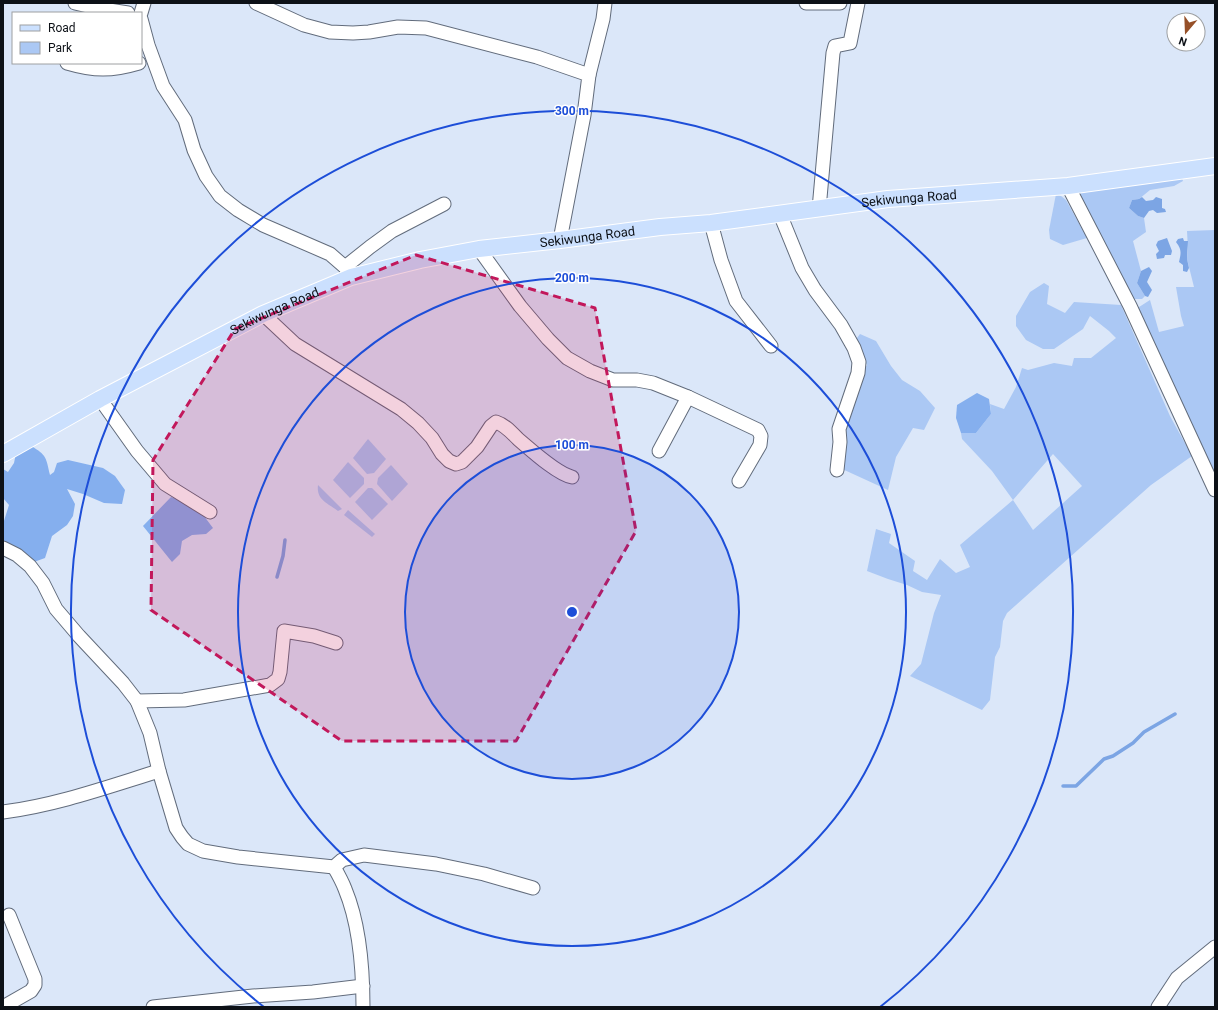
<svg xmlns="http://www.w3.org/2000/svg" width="1218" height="1010" font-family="Roboto,sans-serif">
<rect width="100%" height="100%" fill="#dbe7f9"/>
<g fill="#abc8f4" fill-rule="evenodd">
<path d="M 1181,175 L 1183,181 L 1174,186 L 1150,190 L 1139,199 L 1132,200 L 1129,208 L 1138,216 L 1144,218 L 1146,232 L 1133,241 L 1141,271 L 1137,283 L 1145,296 L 1142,299 L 1134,299 L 1077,197 L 1080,190 Z"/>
<path d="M 1056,194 L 1061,196 L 1066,200 L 1087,238 L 1063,245 L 1050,239 L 1049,230 Z"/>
<path d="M 1215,230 L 1215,479 L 1136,309 L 1150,300 L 1159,332 L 1184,326 L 1181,316 L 1176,287 L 1194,287 L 1187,259 L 1188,250 L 1187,231 Z"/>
<path d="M 1044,283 L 1049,286 L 1047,304 L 1065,313 L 1074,302 L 1121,305 L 1170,416 L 1192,456 L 1151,485 L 1007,613 L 1003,621 L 1000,647 L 995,657 L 990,700 L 982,710 L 910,676 L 921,664 L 934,613 L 941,595 L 922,592 L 907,585 L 888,579 L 867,571 L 876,529 L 891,534 L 889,543 L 915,561 L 913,571 L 927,580 L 940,559 L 956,573 L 970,567 L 960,545 L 1013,500 L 992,471 L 962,439 L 961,433 L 976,433 L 991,414 L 990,404 L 1004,409 L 1016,387 L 1022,368 L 1028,370 L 1054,363 L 1072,366 L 1074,358 L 1091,358 L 1116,338 L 1109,331 L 1090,316 L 1083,329 L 1054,349 L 1043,349 L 1026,340 L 1016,326 L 1016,316 L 1030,292 ZM 1053,454 L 1082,486 L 1033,530 L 1013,500 Z"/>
<path d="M 860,334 L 876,341 L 891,366 L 902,380 L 920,391 L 935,408 L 924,430 L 913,428 L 896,457 L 888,490 L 840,468 L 844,419 L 860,377 L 867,365 L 854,342 Z"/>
<path d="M 368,439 L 386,459 L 374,473 L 367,474 L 353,458 Z"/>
<path d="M 348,462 L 364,478 L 364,484 L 350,498 L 333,480 Z"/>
<path d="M 391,465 L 408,484 L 392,501 L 377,484 L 378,478 Z"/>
<path d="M 318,485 L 342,509 L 338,511 C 328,503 316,500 318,485 Z"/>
<path d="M 368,488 L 372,488 L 388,504 L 372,520 L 355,502 Z"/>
<path d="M 348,510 L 375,534 L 372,537 L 344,515 Z"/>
</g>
<g fill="#85afee">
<path d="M 977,393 L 989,399 L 991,414 L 976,433 L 961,433 L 956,418 L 957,405 Z"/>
<path d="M 31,446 C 47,455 46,458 50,475 L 54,472 L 57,463 L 68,460 L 103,468 L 115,476 L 125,490 L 122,504 L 104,503 L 83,494 L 67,489 L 75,504 L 73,516 L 67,525 L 52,536 L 45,558 L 34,562 L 3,543 L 3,524 L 9,505 L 3,498 L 3,469 L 8,472 L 14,463 L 16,453 Z"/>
<path d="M 171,497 L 190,504 L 204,516 L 213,528 L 206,534 L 192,535 L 182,541 L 180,554 L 172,562 L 143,526 Z"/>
</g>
<g fill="#7ca5e4">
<path d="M 1142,197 L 1146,201 L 1153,200 L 1156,197 L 1162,199 L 1162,208 L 1165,209 L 1166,212 L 1157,213 L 1153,210 L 1149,211 L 1144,218 L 1138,216 L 1129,208 L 1132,200 L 1139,199 Z"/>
<path d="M 1167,238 L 1172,251 L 1171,255 L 1165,255 L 1164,258 L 1157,259 L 1156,254 L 1159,251 L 1156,245 L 1158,241 Z"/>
<path d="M 1183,238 L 1184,241 L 1188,241 L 1187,259 L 1189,268 L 1187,272 L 1183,271 L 1183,265 L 1179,262 C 1181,253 1182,250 1176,242 L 1178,239 Z"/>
<path d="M 1149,267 L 1152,271 L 1147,282 L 1152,290 L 1148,297 L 1145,296 L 1137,283 L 1141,271 Z"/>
</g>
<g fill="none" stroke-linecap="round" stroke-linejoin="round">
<g stroke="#7ca5e4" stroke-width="3.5">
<path d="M 277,577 L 283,556 L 285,540"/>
<path d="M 1063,786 L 1076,786 L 1104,759 L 1113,756 L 1133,743 L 1144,732 L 1175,714"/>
</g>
<g stroke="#626c7c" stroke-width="15">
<g id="minor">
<path d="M 75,3 L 96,8 L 128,13"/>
<path d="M 256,3 L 304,25 L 330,32 L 353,33 L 369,32 L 398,27 L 426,28 L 537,57 L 589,75 L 584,115 L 560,240"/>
<path d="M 806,3 L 840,3"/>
<path d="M 141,13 L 144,3"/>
<path d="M 141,19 L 148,45 L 163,86 L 185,120 L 194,150 L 206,176 L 220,196 L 238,210 L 263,225 L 330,254 L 345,267 L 351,277"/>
<path d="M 67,63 C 94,71 112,71 139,63"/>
<path d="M 589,75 L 603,19 L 605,3"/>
<path d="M 1068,186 L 1130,306 L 1215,490"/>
<path d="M 819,209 L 833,53 L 835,46 L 850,43 L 858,3"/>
<path d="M 780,214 L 802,268 L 815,290 L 841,325 L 854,348 L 859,362 L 858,373 L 839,429 L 840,442 L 837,470"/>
<path d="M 711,223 L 721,260 L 736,301 L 771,346"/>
<path d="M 479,249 L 520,306 L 548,339 L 567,358 L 590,371 L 613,380 L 637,380 L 653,383 L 688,397 L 758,430 L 761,436 L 760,445 L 739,481"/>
<path d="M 345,267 L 370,247 L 392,231 L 444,204"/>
<path d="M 263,314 L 295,344 L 401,409 L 418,423 L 432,438 L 442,454 L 449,461 L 456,464 L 462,462 L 477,447 L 491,426 L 496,422 C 505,425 511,432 518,439 C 531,450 557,474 572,477"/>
<path d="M 100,399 L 137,451 L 165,484 L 210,512"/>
<path d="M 659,451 L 688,397"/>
<path d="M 3,548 L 17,555 L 30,566 L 43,583 L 56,609 L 79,636 L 123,683 L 137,701 L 150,733 L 159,771 L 176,828 L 182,837 L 188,844 L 203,851 L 238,857 L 334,867 L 342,860 L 364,855 L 436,864 L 484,874 L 533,888"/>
<path d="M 137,701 L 184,700 L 270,685 L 278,679 L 280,672 L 284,631 L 314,636 L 336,643"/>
<path d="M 3,812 C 57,805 107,787 159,771"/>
<path d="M 334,867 C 338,874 342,881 345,889 C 360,925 363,968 363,1007"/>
<path d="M 3,1007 L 31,991 L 35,985 L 35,979 L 9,915"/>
<path d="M 153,1007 L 253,996 L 313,992 L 363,986"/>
<path d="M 1158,1007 L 1177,978 L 1215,947"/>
</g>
</g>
<g stroke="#fff" stroke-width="18">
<g id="major">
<path id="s1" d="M 3,454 L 100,399 L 263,314 L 351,277 L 420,260 L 479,249 L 560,240 L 660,227 L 711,223 L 888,199 L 1068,186 L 1215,166"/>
</g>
</g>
<use href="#minor" stroke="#fff" stroke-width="13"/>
<use href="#major" stroke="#cbe0fe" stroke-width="16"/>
</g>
<path fill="#c2185b" fill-opacity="0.2" stroke="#c2185b" stroke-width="3" stroke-dasharray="8 5" stroke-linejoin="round" d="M 416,255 L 595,308 L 636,531 L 516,741 L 342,741 L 151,610 L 153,460 L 235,329 Z"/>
<circle cx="572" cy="612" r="167" fill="#1d4ed8" fill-opacity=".12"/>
<g fill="none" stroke="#1d4ed8" stroke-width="2">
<circle cx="572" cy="612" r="167"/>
<circle cx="572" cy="612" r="334"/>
<path d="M264 1007A501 501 0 1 1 880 1007"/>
</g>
<g text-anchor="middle" stroke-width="3" stroke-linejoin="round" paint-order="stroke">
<g font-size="13" fill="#0d1117" stroke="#fff">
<text dy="5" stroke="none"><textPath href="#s1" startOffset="955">Sekiwunga Road</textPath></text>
<text dy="5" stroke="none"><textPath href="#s1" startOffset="631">Sekiwunga Road</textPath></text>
<text dy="5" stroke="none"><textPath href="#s1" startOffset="307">Sekiwunga Road</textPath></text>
</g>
</g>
<circle cx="572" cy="612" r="6" fill="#1d4ed8" stroke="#fff" stroke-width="2"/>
<g font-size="12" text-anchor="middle" font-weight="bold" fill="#1d4ed8" stroke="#fff" stroke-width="3" stroke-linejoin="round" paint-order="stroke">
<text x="572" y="115">300 m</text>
<text x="572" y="282">200 m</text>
<text x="572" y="449">100 m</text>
</g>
<rect width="1218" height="1010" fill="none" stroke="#0d1117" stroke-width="8"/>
<rect x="12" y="12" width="130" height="52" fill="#ffffff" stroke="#9ea0a2"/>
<rect x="20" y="25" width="20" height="6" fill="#cbe0fe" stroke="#9ea0a2"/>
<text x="48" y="32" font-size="12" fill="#0d1117">Road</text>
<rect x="20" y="42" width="20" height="12" fill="#abc8f4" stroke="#9ea0a2"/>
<text x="48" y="52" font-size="12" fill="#0d1117">Park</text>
<g transform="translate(1186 32) rotate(199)"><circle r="19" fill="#ffffff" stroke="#9ea0a2"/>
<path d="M0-3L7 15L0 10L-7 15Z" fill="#965028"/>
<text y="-6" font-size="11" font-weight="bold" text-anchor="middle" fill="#0d1117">N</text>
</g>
</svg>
